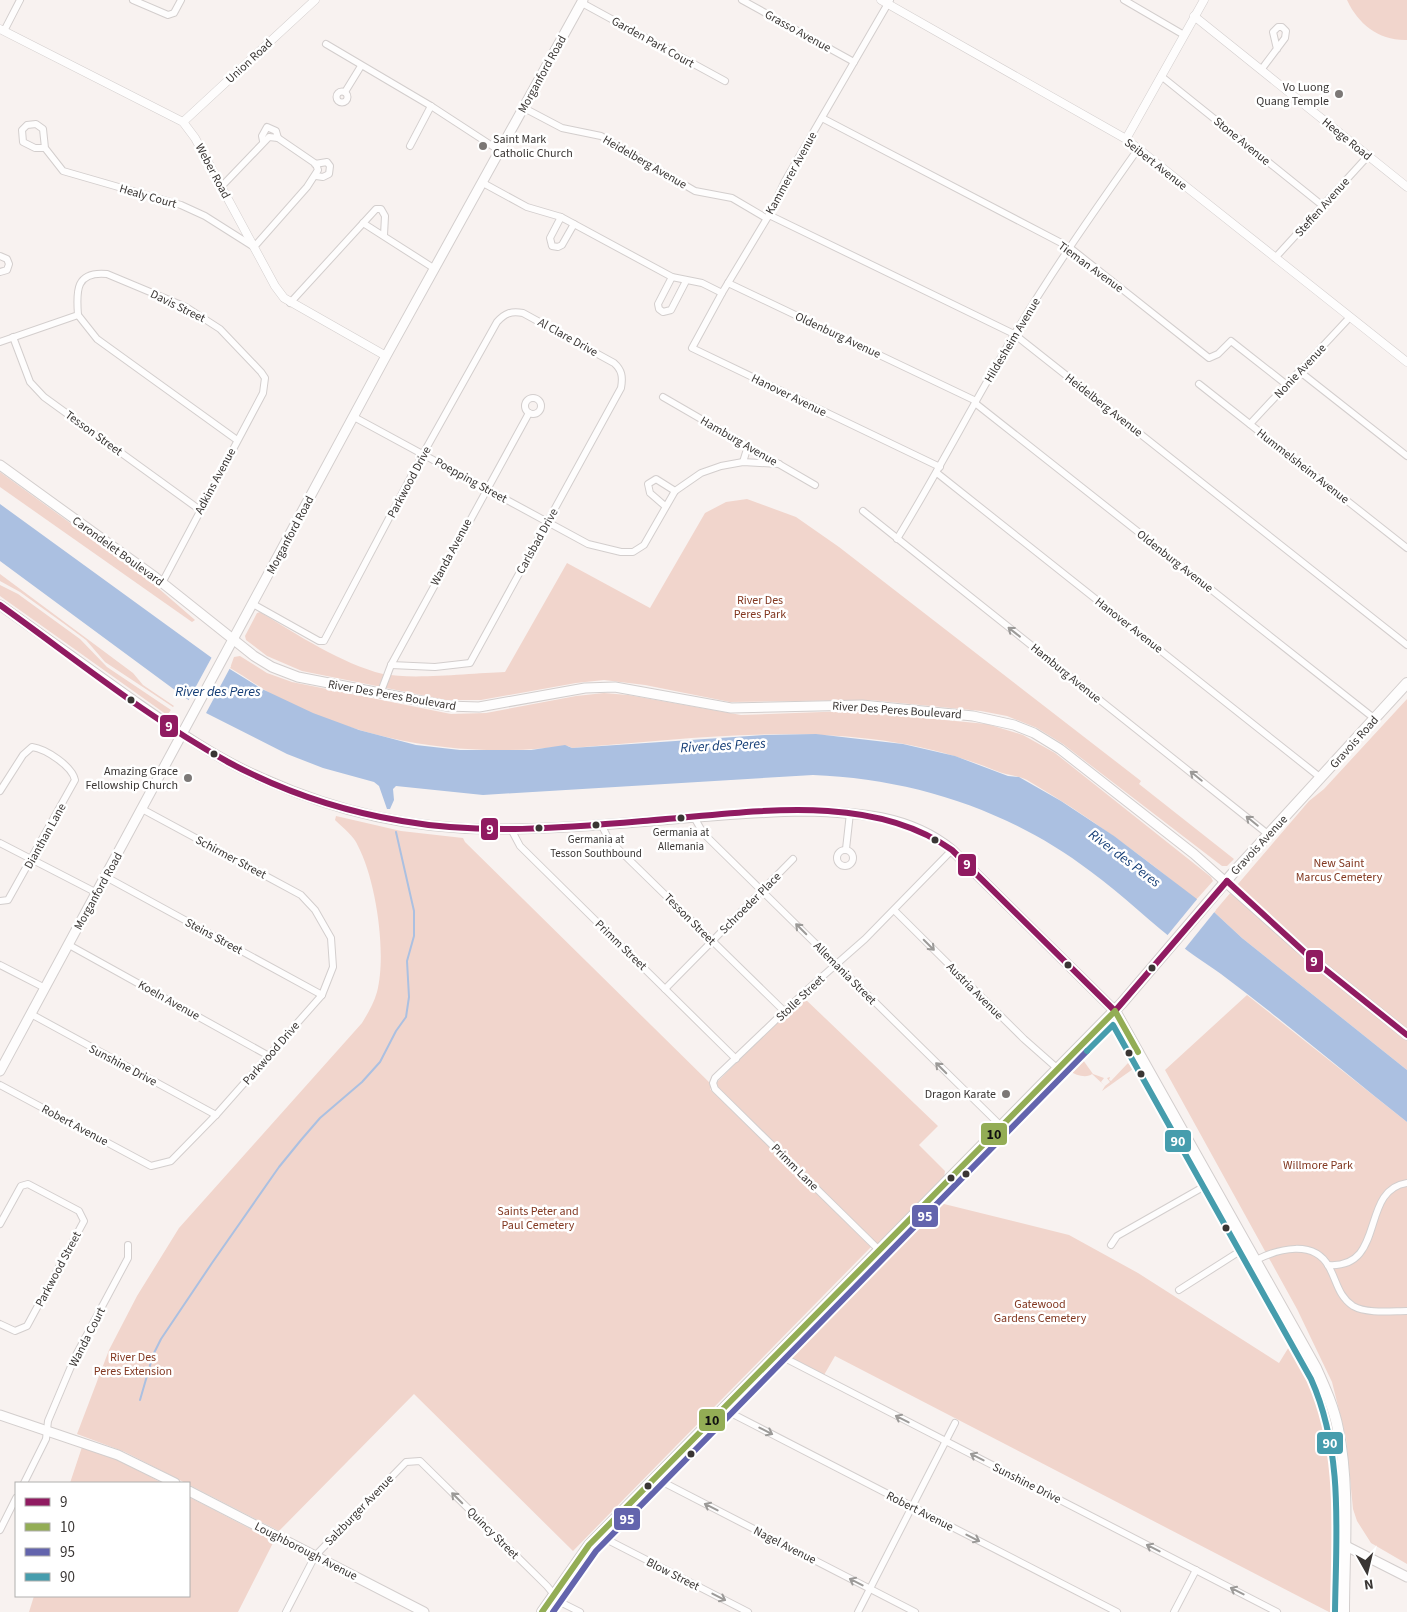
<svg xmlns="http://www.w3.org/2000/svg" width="1407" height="1612" font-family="'Source Sans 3',sans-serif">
<rect width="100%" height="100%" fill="#f8f2f0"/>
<g fill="#f1d5cc">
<path d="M 1347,0 L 1407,0 L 1407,40 C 1379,41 1358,24 1347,0 Z"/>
<path d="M 0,472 L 150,581 L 195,620 L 192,622 L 0,487 Z"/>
<path d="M 747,499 L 796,517 L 839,547 L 1141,781 L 1139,784 L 1234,859 L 1227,866 L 1222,866 L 1063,744 L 1037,728 L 1007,716 L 981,711 L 870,700 L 730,702 L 645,685 L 604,680 L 576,683 L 481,700 L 446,700 L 302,671 L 267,656 L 246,640 L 245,636 L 257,613 L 260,612 C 296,634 342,664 383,674 C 414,680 472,673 505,672 L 567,563 L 650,608 L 705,513 L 726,502 Z"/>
<path d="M 0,574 L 133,673 L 143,685 L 174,706 L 173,707 L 105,662 L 86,640 L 63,623 L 20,592 L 0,581 Z"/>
<path d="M 0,585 L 18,594 L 80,639 L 107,667 L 171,710 L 167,715 L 0,596 Z"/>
<path d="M 240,656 L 267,673 L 292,682 L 451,714 L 486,713 L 576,696 L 604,693 L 628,695 L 741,715 L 849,711 L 987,724 L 1023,735 L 1055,753 L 1211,877 L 1213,881 L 1196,900 C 1143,856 1087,815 1027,780 C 1017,775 1005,775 994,770 C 860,715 712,737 572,748 L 568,746 C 468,758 373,744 282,700 C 264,691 248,678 230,668 L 234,657 Z"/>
<path d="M 1407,699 L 1407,1070 L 1242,938 L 1214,912 L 1309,801 L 1324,789 Z"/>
<path d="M 336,816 L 401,831 L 463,838 L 465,842 L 713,1086 L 803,997 L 938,1126 L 919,1145 L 945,1171 L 940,1203 L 1069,1235 L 1138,1273 L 1279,1363 L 1292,1342 C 1304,1362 1316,1381 1323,1403 C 1344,1470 1336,1543 1335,1612 L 1329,1612 L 835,1356 L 824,1375 L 789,1357 L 788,1351 L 884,1253 L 713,1086 L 710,1089 L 871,1247 L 573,1551 L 414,1394 L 279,1531 L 125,1452 L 77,1434 L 109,1350 L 137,1296 L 179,1228 L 362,1023 C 368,1013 374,1003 377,992 C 387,954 376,880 358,846 C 354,836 343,828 335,820 Z"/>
<path d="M 1247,995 L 1407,1122 L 1407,1564 L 1371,1543 L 1357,1521 L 1353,1509 L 1346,1438 L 1332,1382 L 1297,1309 L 1165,1070 Z"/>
<path d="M 1083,1060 L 1093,1074 L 1104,1078 L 1101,1082 L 1105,1086 L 1110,1082 L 1107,1078 L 1110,1077 L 1109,1080 L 1111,1081 L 1128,1063 L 1133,1069 L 1102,1091 L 1105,1086 L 1092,1074 C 1088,1078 1075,1076 1071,1071 Z"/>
<path d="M 82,1447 L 113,1456 L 162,1483 L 70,1483 Z"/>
<path d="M 189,1497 L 274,1541 L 238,1612 L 29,1612 L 34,1596 L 189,1596 Z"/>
</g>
<path fill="#abc0e1" d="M 0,504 L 212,658 L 262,689 L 313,713 L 359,730 L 416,745 L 460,750 L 531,750 L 565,745 L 572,748 L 764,735 L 816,734 L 903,744 L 955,756 L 1008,776 L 1019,777 L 1061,801 L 1114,836 L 1214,912 L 1242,938 L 1407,1070 L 1407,1122 C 1345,1073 1284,1021 1221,974 C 1209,965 1195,957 1184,948 C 1152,924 1123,895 1090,871 C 1009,810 914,779 813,775 L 483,795 L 396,786 L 393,789 L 394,800 L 390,809 L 387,809 L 379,786 L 374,782 L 323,768 L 287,754 L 206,713 L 0,561 Z"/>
<g fill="#f8f2f0">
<path d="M 213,655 L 231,666 L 205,715 L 187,703 Z"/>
<path d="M 1198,898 L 1216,910 L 1183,951 L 1166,937 Z"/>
</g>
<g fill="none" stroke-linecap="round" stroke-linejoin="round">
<path stroke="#abc0e1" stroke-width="2" d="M 140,1400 L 153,1355 L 161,1339 L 212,1263 L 279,1167 L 301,1140 L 320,1118 L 362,1082 L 380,1062 L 396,1031 L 406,1017 L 409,997 L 407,961 L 414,936 L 414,911 L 396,832"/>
<g stroke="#d3cecd" stroke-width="8">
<g id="minor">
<path d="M 133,0 L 168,15 L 174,13 L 181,0"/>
<path d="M 742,0 L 854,62"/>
<path d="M 890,0 L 785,181 L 769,215 L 722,293 L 692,348 L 940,467"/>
<path d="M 1124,0 L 1184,35"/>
<path d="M 582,3 L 725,81"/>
<path d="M 4,31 L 20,0"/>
<path d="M 326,44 L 431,106 L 500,151"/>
<path d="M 1261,70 L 1285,38 L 1286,31 L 1282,27 L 1278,27 L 1273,32 L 1277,49"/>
<path d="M 1161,76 L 1323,206"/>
<circle cx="342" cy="97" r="5.5"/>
<path d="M 345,92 L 361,66"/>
<path d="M 524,108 L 562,128 L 601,136 L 695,191 L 732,198 L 766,218"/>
<path d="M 822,118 L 1069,247 L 1209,358 L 1218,354 L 1231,341 L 1287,385"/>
<path d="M 263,141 L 262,136 L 267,127 L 276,131 L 278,138"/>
<path d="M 410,146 L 431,106"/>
<path d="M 45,148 L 35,148 L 23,142 L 22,130 L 27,125 L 36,124 L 43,129 L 45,148 L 63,171 L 181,205 L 205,216 L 254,247 L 307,187 L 318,170 L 316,164 L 278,138 L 269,137 L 221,187"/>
<path d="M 315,164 L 327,162 L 330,166 L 329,174 L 323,177 L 316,176"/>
<path d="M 483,183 L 527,207 L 561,217 L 672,277 L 702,283 L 722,293"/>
<path d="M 769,215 L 1014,334 L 1407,645"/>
<path d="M 561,217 L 550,238 L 552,246 L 558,247 L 562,245 L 574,224"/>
<path d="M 363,223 L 435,269"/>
<path d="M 0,256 L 7,259 L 9,264 L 7,270 L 0,272"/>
<path d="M 1275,258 L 1368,156"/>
<path d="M 672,277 L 658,304 L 659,309 L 663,312 L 671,310 L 686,281"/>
<path d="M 728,283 L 976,401"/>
<path d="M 290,303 L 376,209 L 381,209 L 385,216 L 384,235"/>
<path d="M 78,315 L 97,339 L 237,440"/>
<path d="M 13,337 L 30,382 L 44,397 L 200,510"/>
<path d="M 0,342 L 78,315 C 76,290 76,271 107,274 L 186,307 L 220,329 L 261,372 L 265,378 L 263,393 L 162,583"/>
<path d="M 1299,371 L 1407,456"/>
<path d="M 1199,384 L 1407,548"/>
<path d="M 663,397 L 815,485"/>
<circle cx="533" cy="406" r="8"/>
<path d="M 975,403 L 1375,719"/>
<path d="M 354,417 L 588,544 L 621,552 L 633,552 L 644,545 L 675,491 L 701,473 L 721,466 L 743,462 L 779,464"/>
<path d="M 1250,424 L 1350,317"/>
<path d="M 743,462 L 748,446"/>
<path d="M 937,473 L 1321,778"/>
<path d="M 665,506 L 650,493 L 648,484 L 656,479 L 675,491"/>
<path d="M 863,511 L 1269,835"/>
<path d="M 897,539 C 938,472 974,402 1014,335 C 1052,271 1095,210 1138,149"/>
<path d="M 253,604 L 319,641 L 324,641 L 423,454 L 497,322 C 505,313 511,311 523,313 L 614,363 C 622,370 623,377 621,388 L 470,663 L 435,667 L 391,665"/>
<path d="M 380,694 L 391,665 L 529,413"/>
<path d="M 0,791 L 23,755 L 32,747 C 46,749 72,766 75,780 L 8,900 L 0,901"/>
<path d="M 694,817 L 703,833 L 1001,1126"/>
<path d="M 601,824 L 609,840 L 784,1011"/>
<path d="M 511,829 L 520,846 L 736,1059"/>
<path d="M 0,843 L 97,893"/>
<path d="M 846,849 L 850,813"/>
<circle cx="845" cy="858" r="8"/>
<path d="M 106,877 L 322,995"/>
<path d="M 894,910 L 1024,1039 L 1058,1069"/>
<path d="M 69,945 L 269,1056"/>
<path d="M 0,965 L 45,988"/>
<path d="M 665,989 L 793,859"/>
<path d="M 31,1014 L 216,1115"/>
<path d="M 0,1085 L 151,1166 L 171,1161 L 216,1115 L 322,995 L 333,967 L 331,938 L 315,910 L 301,895 L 142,809"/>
<path d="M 0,1224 L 21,1186 L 28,1184 L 79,1211 L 84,1221 L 27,1326 L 15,1331 L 0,1324"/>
<path d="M 1111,1245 L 1117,1236 L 1212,1182"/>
<path d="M 879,1250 L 715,1089 L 713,1083 L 715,1078 L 807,990 L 865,939 L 952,850"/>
<path d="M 1256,1260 C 1278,1249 1314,1239 1329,1267 C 1337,1281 1338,1296 1353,1306 C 1367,1314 1392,1311 1407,1311"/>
<path d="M 1328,1265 C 1387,1269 1359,1190 1407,1183"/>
<path d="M 1179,1290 L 1248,1246"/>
<path d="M 777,1354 L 1277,1612"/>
<path d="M 723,1409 L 1117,1612"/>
<path d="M 655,1478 L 915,1612"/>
<path d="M 24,1483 L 46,1439 L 48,1421 L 75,1357 L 128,1258 L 128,1245"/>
<path d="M 0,1530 L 16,1498"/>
<path d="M 598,1535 L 748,1612"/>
<path d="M 286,1612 L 315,1556 L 406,1462 L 420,1461 L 547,1586 L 560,1602 L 580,1612"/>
<path d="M 858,1612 L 955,1423"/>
<path d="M 1174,1612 L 1196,1570"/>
</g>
</g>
<g stroke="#d3cecd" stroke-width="9">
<g id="tertiary">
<path d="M 881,0 L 1126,139 L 1407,362"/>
<path d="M 1194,16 L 1407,187"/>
<path d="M 0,29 L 183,122 L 195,138 L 275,286 L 284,298 L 386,356"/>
<path d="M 183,122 L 315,0"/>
<path d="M 1126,139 L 1204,0"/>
</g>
</g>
<g stroke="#d3cecd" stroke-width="11">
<g id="secondary">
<path d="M 0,465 L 155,577 L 254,656 L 272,667 L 298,677 L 447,706 L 479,707 L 585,688 L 615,687 L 731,708 L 862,705 L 973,716 L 1014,725 L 1034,733 L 1060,749 L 1194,854 L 1312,959 L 1407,1035"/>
<path d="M 0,605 C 43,636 87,667 130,698 C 173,728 216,759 264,779 C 335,811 413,829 491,829 C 595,830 699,813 803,811 C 855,812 910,815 952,850 L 1115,1011"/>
<path d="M 0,1071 L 386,356 L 583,0"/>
<path d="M 0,1415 L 118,1455 L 175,1483"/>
<path d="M 189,1491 L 424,1612"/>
<path d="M 1344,1545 L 1407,1577"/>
</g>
</g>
<g stroke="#d3cecd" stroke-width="12">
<g id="primary">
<path d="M 1115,1011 L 1316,1368 C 1325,1388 1334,1408 1338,1429 C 1350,1487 1344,1553 1344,1612"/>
<path d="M 542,1612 L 589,1545 L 1122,1003 L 1233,873 L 1407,683"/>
</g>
</g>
<use href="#minor" stroke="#fefdfd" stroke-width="6"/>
<use href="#tertiary" stroke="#fefdfd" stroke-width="8"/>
<use href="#secondary" stroke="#fefdfd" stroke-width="9"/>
<use href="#primary" stroke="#fefdfd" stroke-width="10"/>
<g stroke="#fff" stroke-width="10">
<g id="bus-1">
<path d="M 0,605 C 74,658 148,718 228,762 C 282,791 342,811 402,821 C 481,835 563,828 643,821 C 741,814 867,789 952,850 L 1115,1011"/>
<path d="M 1227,881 L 1312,959 L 1407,1035"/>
<path d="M 1115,1011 L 1227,881"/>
</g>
</g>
<g stroke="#fff" stroke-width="10">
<path id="bus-2" d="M 542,1612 L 589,1545 L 1115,1011 L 1138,1052"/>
</g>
<g stroke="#fff" stroke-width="10">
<path id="bus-3" d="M 553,1612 L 596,1551 L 1087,1051"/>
</g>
<g stroke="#fff" stroke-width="10">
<path id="bus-4" d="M 1087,1051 L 1113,1025 L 1311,1379 C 1344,1453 1336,1533 1335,1612"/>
</g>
<use href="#bus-1" stroke="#901b61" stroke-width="6"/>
<use href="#bus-2" stroke="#93ad55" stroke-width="6"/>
<use href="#bus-3" stroke="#6364ad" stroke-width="6"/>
<use href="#bus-4" stroke="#469dad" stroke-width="6"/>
</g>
<defs><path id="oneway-shaft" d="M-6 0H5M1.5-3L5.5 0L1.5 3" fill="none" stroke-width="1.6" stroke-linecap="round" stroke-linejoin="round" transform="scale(1.25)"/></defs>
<g stroke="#9c9a98">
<use href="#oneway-shaft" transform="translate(1014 632) rotate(-142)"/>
<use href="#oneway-shaft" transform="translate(1196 776) rotate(-141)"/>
<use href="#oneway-shaft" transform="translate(1252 821) rotate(-141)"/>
<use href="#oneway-shaft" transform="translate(801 929) rotate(-135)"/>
<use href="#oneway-shaft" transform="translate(929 945) rotate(45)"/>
<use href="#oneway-shaft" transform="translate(941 1068) rotate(-135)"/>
<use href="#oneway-shaft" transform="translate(902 1419) rotate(-153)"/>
<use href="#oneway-shaft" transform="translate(766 1431) rotate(27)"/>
<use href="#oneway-shaft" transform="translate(977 1457) rotate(-153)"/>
<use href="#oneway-shaft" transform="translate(457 1498) rotate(-135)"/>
<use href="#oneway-shaft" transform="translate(711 1507) rotate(-153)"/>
<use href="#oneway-shaft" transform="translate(973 1538) rotate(27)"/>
<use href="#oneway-shaft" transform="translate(1153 1548) rotate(-153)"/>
<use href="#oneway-shaft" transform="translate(856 1582) rotate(-153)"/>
<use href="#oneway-shaft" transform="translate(1237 1591) rotate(-153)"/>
<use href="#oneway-shaft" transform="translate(719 1597) rotate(27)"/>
</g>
<g fill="#7c7876" stroke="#fff" stroke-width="2">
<circle cx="1339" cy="94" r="5"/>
<circle cx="483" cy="146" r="5"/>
<circle cx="188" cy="778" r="5"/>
<circle cx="1006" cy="1094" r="5"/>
</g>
<g fill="#3a3634" stroke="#fff" stroke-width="2">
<circle cx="131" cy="700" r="4.5"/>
<circle cx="214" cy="754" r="4.5"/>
<circle cx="681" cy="818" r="4.5"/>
<circle cx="596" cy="825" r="4.5"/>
<circle cx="539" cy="828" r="4.5"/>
<circle cx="935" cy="840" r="4.5"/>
<circle cx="1068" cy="965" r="4.5"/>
<circle cx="1152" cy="968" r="4.5"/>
<circle cx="1129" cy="1053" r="4.5"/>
<circle cx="1141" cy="1074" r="4.5"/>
<circle cx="966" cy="1174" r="4.5"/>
<circle cx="951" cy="1178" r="4.5"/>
<circle cx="1226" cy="1228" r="4.5"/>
<circle cx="691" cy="1454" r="4.5"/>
<circle cx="648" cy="1486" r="4.5"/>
</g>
<g text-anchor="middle" stroke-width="5" stroke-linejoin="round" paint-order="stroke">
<g font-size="11" fill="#3a3634" stroke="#fff">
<text x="681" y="836">Germania at<tspan x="681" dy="14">Allemania</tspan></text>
<text x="596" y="843">Germania at<tspan x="596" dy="14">Tesson Southbound</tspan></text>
</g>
<g font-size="12" fill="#3a3634" stroke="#fff">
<text transform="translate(798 31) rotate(29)" y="4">Grasso Avenue</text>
<text transform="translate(653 42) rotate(29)" y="4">Garden Park Court</text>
<text transform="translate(249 61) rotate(-43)" y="4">Union Road</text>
<text transform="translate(542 74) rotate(-61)" y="4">Morganford Road</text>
<text transform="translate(1347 139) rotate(39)" y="4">Heege Road</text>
<text transform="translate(1242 141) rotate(39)" y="4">Stone Avenue</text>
<text transform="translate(645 162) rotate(30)" y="4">Heidelberg Avenue</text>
<text transform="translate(1156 164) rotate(38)" y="4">Seibert Avenue</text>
<text transform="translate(213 171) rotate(62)" y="4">Weber Road</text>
<text transform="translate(791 173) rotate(-61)" y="4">Kammerer Avenue</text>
<text transform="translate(148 196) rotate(16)" y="4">Healy Court</text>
<text transform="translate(1322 207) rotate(-48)" y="4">Steffen Avenue</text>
<text transform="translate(1091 267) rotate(36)" y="4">Tieman Avenue</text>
<text transform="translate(178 306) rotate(26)" y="4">Davis Street</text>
<text transform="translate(838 335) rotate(25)" y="4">Oldenburg Avenue</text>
<text transform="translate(568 337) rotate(29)" y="4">Al Clare Drive</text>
<text transform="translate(1012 340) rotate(-59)" y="4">Hildesheim Avenue</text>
<text transform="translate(1300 371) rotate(-47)" y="4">Nonie Avenue</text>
<text transform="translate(789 395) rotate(26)" y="4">Hanover Avenue</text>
<text transform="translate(1104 405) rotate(38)" y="4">Heidelberg Avenue</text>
<text transform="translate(94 433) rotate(36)" y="4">Tesson Street</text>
<text transform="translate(739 441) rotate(30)" y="4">Hamburg Avenue</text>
<text transform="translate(1303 466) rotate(38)" y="4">Hummelsheim Avenue</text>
<text transform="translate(471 480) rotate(29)" y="4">Poepping Street</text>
<text transform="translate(215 481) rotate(-62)" y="4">Adkins Avenue</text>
<text transform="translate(409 482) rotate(-62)" y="4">Parkwood Drive</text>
<text transform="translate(290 535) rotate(-62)" y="4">Morganford Road</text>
<text transform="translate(537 541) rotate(-61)" y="4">Carlsbad Drive</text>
<text transform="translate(118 551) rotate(36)" y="4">Carondelet Boulevard</text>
<text transform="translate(451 552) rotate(-62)" y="4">Wanda Avenue</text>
<text transform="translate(1175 561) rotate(38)" y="4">Oldenburg Avenue</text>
<text transform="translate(1129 625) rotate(38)" y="4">Hanover Avenue</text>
<text transform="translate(1066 673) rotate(39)" y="4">Hamburg Avenue</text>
<text transform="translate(392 695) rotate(10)" y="4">River Des Peres Boulevard</text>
<text transform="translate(897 710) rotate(4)" y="4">River Des Peres Boulevard</text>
<text transform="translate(1354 742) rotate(-48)" y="4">Gravois Road</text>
<text transform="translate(45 836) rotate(-61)" y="4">Dianthan Lane</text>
<text transform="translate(1259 845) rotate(-47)" y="4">Gravois Avenue</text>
<text transform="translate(231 857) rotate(28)" y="4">Schirmer Street</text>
<text transform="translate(98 891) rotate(-61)" y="4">Morganford Road</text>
<text transform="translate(750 903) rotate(-45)" y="4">Schroeder Place</text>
<text transform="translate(690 919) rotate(45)" y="4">Tesson Street</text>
<text transform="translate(214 936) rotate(28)" y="4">Steins Street</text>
<text transform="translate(621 945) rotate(44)" y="4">Primm Street</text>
<text transform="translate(845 973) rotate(45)" y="4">Allemania Street</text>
<text transform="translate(975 991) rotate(45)" y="4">Austria Avenue</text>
<text transform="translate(800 998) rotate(-43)" y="4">Stolle Street</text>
<text transform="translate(169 1000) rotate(29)" y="4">Koeln Avenue</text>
<text transform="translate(271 1053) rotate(-49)" y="4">Parkwood Drive</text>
<text transform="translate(123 1065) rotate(28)" y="4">Sunshine Drive</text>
<text transform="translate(75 1125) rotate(28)" y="4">Robert Avenue</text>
<text transform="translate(795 1167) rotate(45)" y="4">Primm Lane</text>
<text transform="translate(58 1269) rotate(-62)" y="4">Parkwood Street</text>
<text transform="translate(87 1337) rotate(-63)" y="4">Wanda Court</text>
<text transform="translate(1027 1483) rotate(27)" y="4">Sunshine Drive</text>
<text transform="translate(359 1510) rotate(-46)" y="4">Salzburger Avenue</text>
<text transform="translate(920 1511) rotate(27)" y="4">Robert Avenue</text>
<text transform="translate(493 1533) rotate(45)" y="4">Quincy Street</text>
<text transform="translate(785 1545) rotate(27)" y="4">Nagel Avenue</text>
<text transform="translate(306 1551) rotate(27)" y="4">Loughborough Avenue</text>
<text transform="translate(673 1574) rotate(27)" y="4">Blow Street</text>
</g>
<g font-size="12" fill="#3a3634" stroke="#fff" text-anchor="end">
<text x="1329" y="91">Vo Luong<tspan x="1329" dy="14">Quang Temple</tspan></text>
<text x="493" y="143" text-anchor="start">Saint Mark<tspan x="493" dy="14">Catholic Church</tspan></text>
<text x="178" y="775">Amazing Grace<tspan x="178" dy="14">Fellowship Church</tspan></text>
<text x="996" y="1098">Dragon Karate</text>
</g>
<g font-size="12" fill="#823821" stroke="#fff">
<text x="760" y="604">River Des<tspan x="760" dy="14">Peres Park</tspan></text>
<text x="1339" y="867">New Saint<tspan x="1339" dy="14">Marcus Cemetery</tspan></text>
<text x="1318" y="1169">Willmore Park</text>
<text x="538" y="1215">Saints Peter and<tspan x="538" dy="14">Paul Cemetery</tspan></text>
<text x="1040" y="1308">Gatewood<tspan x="1040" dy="14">Gardens Cemetery</tspan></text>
<text x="133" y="1361">River Des<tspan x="133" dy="14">Peres Extension</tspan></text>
</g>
<g font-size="14" font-style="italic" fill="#133c75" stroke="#fff">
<text x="218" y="696">River des Peres</text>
<text transform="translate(723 745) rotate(-3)" y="5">River des Peres</text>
<text transform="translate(1125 858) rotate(37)" y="5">River des Peres</text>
</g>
</g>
<g stroke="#fff" stroke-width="2">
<rect x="159" y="714" width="20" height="24" rx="5" fill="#901b61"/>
<rect x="480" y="817" width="19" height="24" rx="5" fill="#901b61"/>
<rect x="957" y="853" width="20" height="24" rx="5" fill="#901b61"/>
<rect x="1305" y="949" width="19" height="24" rx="5" fill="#901b61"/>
<rect x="980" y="1122" width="28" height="24" rx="5" fill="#93ad55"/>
<rect x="1164" y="1129" width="28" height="24" rx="5" fill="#469dad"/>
<rect x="911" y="1204" width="28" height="24" rx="5" fill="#6364ad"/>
<rect x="698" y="1408" width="28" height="24" rx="5" fill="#93ad55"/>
<rect x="1316" y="1431" width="28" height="24" rx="5" fill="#469dad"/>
<rect x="613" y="1507" width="28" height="24" rx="5" fill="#6364ad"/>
</g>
<g font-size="14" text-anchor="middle" font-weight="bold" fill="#fff">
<text x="169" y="731">9</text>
<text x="490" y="834">9</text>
<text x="967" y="869">9</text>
<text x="1314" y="966">9</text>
<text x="1178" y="1146">90</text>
<text x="925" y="1221">95</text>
<text x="1330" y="1448">90</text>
<text x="627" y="1524">95</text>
</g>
<g font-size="14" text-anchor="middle" font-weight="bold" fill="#111">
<text x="994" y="1139">10</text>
<text x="712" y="1425">10</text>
</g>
<rect x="15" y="1482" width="175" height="115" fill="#ffffff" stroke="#b0afae"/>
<rect x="25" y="1498" width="25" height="8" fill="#901b61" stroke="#b0afae"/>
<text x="60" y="1507" font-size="15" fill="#3a3634">9</text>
<rect x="25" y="1523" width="25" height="8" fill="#93ad55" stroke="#b0afae"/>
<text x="60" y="1532" font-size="15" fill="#3a3634">10</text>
<rect x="25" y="1548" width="25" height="8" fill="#6364ad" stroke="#b0afae"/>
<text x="60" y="1557" font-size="15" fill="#3a3634">95</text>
<rect x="25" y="1573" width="25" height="8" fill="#469dad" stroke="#b0afae"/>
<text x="60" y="1582" font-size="15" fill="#3a3634">90</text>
<g transform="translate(1367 1572) rotate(172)" stroke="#ffffff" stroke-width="4" paint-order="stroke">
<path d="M0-4L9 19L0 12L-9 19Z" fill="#3a3634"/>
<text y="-8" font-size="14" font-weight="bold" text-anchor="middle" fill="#3a3634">N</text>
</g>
</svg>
